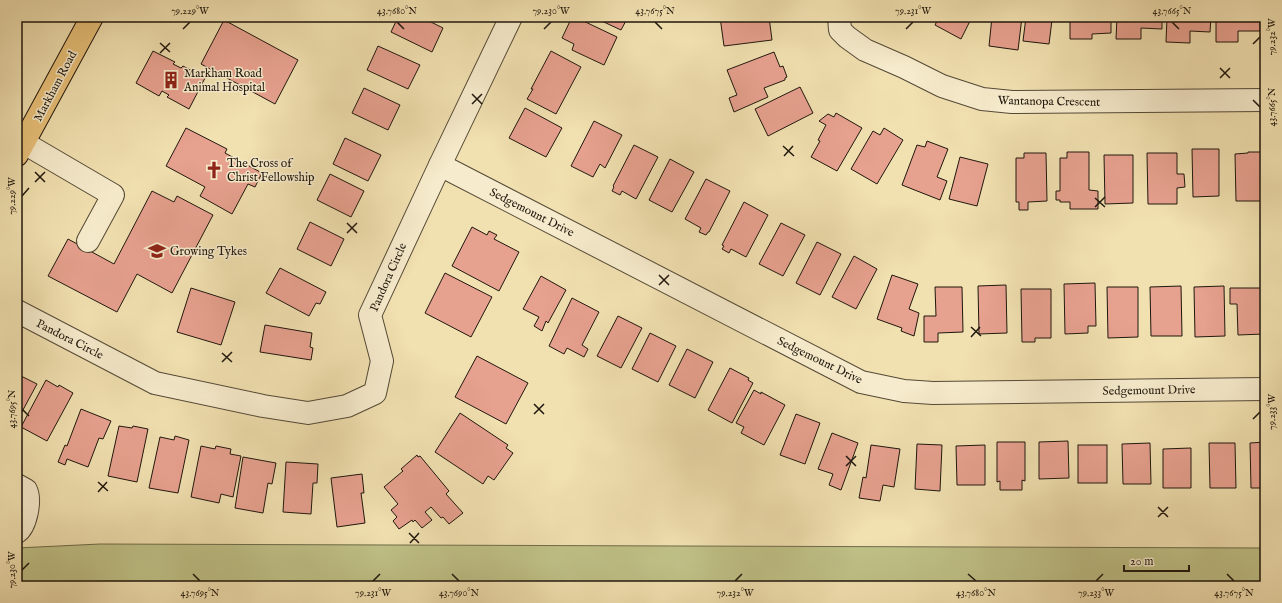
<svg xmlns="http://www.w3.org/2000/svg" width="1282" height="603" font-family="'IM FELL English',serif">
<rect width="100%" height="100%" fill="#f1e0b0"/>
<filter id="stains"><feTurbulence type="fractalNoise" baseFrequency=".005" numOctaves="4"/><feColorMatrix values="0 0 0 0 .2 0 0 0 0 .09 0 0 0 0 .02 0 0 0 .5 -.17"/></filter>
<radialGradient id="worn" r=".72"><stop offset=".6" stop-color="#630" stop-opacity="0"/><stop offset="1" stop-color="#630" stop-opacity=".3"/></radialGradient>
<path fill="#bfc187" stroke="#6f6c4a" d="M 100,544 L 1265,548 L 1265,586 L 17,586 L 17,548 Z"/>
<g fill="#e7a18f" stroke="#1f170d">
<path d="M 398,17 L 421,17 L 443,28 L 432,52 L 391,32 Z"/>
<path d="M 572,17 L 575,17 L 617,37 L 604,65 L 572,50 L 574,44 L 562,38 Z"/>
<path d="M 593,17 L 628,17 L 621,30 Z"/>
<path d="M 720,17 L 769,17 L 772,40 L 724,46 Z"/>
<path d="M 939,17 L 972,17 L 961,39 L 935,25 Z"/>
<path d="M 992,17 L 1022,17 L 1018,50 L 989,46 Z"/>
<path d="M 1026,17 L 1057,17 L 1057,21 L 1052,20 L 1049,44 L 1023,41 Z"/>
<path d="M 1070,17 L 1111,17 L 1111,33 L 1092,34 L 1092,39 L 1070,39 Z"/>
<path d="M 1117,17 L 1162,17 L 1162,29 L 1141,28 L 1141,39 L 1116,39 Z"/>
<path d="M 1167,17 L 1211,17 L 1210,32 L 1190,31 L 1190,43 L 1166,42 Z"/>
<path d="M 1216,17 L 1260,17 L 1260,31 L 1238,31 L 1238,42 L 1216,42 Z"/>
<path d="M 224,20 L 298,60 L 275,104 L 201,64 Z"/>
<path d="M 378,46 L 420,65 L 408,89 L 367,70 Z"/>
<path d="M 153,51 L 175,62 L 173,64 L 181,68 L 183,66 L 205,78 L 189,109 L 167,97 L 169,95 L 162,91 L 159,96 L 136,83 Z"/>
<path d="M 551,51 L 581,67 L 556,114 L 527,99 L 533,89 L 531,89 Z"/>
<path d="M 774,52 L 780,67 L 783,66 L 787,77 L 785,78 L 785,80 L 764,88 L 768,97 L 734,112 L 729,98 L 737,95 L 727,70 Z"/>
<path d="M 800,87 L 813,113 L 768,136 L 755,109 Z"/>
<path d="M 364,88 L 400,105 L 388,130 L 352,113 Z"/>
<path d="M 525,108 L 562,128 L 546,157 L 509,138 Z"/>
<path d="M 836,113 L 862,128 L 837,171 L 811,157 L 820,141 L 818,140 L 826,125 L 819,121 L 828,114 L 834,117 Z"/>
<path d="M 594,121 L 622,135 L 605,168 L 600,164 L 593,177 L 571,166 Z"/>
<path d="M 186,128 L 227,149 L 225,153 L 262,173 L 255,187 L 248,184 L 232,214 L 200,196 L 205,187 L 166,166 Z"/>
<path d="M 884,128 L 903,140 L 877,184 L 851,169 L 873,131 L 880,135 Z"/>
<path d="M 345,138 L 381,155 L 368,181 L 333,164 Z"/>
<path d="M 927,141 L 948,149 L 937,177 L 947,181 L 940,200 L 902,185 L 917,145 L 925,147 Z"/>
<path d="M 634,145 L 658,157 L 636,199 L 622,191 L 620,195 L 612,191 L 614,187 L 613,186 Z"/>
<path d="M 1192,149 L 1219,149 L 1219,196 L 1193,197 Z"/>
<path d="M 1067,152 L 1089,152 L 1089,190 L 1098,191 L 1098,209 L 1070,209 L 1070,202 L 1060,202 L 1060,200 L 1056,200 L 1056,191 L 1060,191 L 1060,158 L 1067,158 Z"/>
<path d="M 1248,152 L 1262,152 L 1262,201 L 1236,201 L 1235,154 L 1248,153 Z"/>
<path d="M 1024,153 L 1046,153 L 1047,201 L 1028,202 L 1028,210 L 1019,210 L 1019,202 L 1016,202 L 1016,158 L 1024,158 Z"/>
<path d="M 1147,153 L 1177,153 L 1177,174 L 1184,174 L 1185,187 L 1177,188 L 1177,204 L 1148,204 Z"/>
<path d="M 1104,155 L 1133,155 L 1133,203 L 1105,204 Z"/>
<path d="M 960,157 L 988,164 L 977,206 L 949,199 Z"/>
<path d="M 670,159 L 694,172 L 672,212 L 649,200 Z"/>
<path d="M 330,174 L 364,191 L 351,217 L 317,200 Z"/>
<path d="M 706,179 L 730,191 L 709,232 L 708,232 L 706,235 L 699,232 L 701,228 L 685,219 Z"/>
<path d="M 152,191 L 174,202 L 177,196 L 213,215 L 172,293 L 137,274 L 117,312 L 48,276 L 68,239 L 114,264 Z"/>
<path d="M 744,202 L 768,215 L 746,257 L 731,249 L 729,253 L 722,249 L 724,246 L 722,245 Z"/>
<path d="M 310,222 L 344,239 L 331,266 L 297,249 Z"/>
<path d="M 781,223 L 805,235 L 783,276 L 759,264 Z"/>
<path d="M 472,227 L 487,235 L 489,231 L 497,235 L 494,239 L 519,252 L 499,291 L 452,266 Z"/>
<path d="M 817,242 L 841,254 L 820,295 L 796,283 Z"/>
<path d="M 854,256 L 877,269 L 856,309 L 832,297 Z"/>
<path d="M 280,268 L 326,292 L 320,304 L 316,303 L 309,316 L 266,293 Z"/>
<path d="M 445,273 L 492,297 L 471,337 L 425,313 Z"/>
<path d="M 892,275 L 918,284 L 909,309 L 919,313 L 914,336 L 901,331 L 902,328 L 877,319 Z"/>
<path d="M 541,276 L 566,290 L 548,323 L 546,321 L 542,331 L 534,326 L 539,317 L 523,309 Z"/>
<path d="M 1095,283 L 1096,326 L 1088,326 L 1088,333 L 1065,334 L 1064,284 Z"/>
<path d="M 1006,285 L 1007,333 L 979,334 L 978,286 Z"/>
<path d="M 1181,286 L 1182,336 L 1151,336 L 1150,287 Z"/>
<path d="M 1224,286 L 1225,336 L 1195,337 L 1194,287 Z"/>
<path d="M 935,287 L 962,287 L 963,332 L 938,333 L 938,342 L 924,342 L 924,316 L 936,316 Z"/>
<path d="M 1107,287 L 1138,287 L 1138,337 L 1108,338 Z"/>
<path d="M 191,288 L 235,302 L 221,345 L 177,332 Z"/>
<path d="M 1230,288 L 1264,288 L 1264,334 L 1238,335 L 1237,304 L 1230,304 Z"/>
<path d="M 1021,289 L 1051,289 L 1051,338 L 1035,338 L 1035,342 L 1022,342 Z"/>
<path d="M 572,298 L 599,312 L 582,345 L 588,349 L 584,357 L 567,348 L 564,354 L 549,346 Z"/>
<path d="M 618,316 L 642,328 L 621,368 L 597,356 Z"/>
<path d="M 265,325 L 312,333 L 310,347 L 313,348 L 311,360 L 260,352 Z"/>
<path d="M 650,333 L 676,346 L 658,382 L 632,369 Z"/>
<path d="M 687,349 L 713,362 L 695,398 L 669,385 Z"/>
<path d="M 477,356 L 528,383 L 506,424 L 455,397 Z"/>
<path d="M 730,368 L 749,378 L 748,380 L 753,383 L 732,423 L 708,410 Z"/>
<path d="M 17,374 L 37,384 L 17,421 Z"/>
<path d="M 46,380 L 58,387 L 59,385 L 73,393 L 47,441 L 21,427 Z"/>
<path d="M 754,390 L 761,394 L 761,392 L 785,405 L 764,445 L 741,433 L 744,427 L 736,423 Z"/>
<path d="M 81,409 L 111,421 L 103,439 L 99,438 L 88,467 L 67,459 L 65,465 L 58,462 L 65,445 L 67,446 Z"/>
<path d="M 460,413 L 508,445 L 506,448 L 513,453 L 494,480 L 488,476 L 483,484 L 435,452 Z"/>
<path d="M 796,414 L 820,423 L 805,464 L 780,455 Z"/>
<path d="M 119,426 L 132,428 L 133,426 L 148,429 L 137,482 L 108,476 Z"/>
<path d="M 832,433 L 858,443 L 841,490 L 829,485 L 833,474 L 818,469 Z"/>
<path d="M 175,436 L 189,440 L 178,493 L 149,488 L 160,437 L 174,440 Z"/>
<path d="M 1068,441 L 1069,478 L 1039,479 L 1039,442 Z"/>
<path d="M 997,442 L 1025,442 L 1025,481 L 1022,480 L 1022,490 L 1000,490 L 1000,481 L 997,482 Z"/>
<path d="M 1265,442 L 1265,488 L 1251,488 L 1250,443 Z"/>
<path d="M 1150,443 L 1151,484 L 1123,484 L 1122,444 Z"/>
<path d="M 1209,443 L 1235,443 L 1236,488 L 1210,488 Z"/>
<path d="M 917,444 L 942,445 L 940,491 L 915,489 Z"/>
<path d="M 871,445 L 900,449 L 894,487 L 883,485 L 880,501 L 859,498 L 863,477 L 866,478 Z"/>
<path d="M 985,445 L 985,485 L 957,485 L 956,446 Z"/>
<rect x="1078" y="445" width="29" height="38"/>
<path d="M 201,446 L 215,449 L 216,446 L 231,449 L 230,454 L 241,456 L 233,497 L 221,494 L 219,503 L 191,497 Z"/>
<path d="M 1191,448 L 1191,488 L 1163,488 L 1163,449 Z"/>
<path d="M 417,455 L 418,457 L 420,456 L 449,491 L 446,494 L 463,513 L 449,524 L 443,517 L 441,518 L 431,507 L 425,512 L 432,520 L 422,528 L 415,520 L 413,522 L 412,520 L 399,529 L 393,521 L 397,517 L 391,510 L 398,504 L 384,487 L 403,471 L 401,469 Z"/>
<path d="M 243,457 L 276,463 L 272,484 L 268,483 L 263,513 L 235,508 Z"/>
<path d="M 286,462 L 318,464 L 317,483 L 313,483 L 311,514 L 283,512 Z"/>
<path d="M 362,474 L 364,493 L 361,493 L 365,523 L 337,527 L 331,478 Z"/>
</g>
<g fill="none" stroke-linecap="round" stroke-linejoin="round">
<g stroke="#544936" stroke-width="24">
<g id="minor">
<path d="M 839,17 L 840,30 L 847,37 L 865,50 L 904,67 L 942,86 L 982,99 L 1012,102 L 1265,100"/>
<path d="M 24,143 L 113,195 L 88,241"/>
<path d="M 440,165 L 861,382 L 904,391 L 933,393 L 1265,389"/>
<path d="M 17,311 L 155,383 L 263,406 L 308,413 L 347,406 L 375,393 L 382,361 L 370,315 L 440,165 L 511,17"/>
<path d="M 17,485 L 26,490 C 31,500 26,526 17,532"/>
</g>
</g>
<g stroke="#1f170d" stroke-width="24">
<path id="major" d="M 17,155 L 92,17"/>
</g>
<use href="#minor" stroke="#f6ebcc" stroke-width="22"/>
<use href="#major" stroke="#e8c078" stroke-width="22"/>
</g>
<path fill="none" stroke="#1f170d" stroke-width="1.5" d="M 397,22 L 404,29M 655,22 L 662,29M 1172,22 L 1179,29M 183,29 L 190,22M 544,29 L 551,22M 906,29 L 913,22M 160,43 L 170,52M 1253,44 L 1260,37M 160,53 L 170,43M 1220,68 L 1230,78M 1220,78 L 1230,68M 472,94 L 482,104M 1253,100 L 1260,107M 472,104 L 482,94M 783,146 L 794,156M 784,156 L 793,146M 35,172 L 45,182M 35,182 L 45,172M 22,196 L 29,188M 1095,198 L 1105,207M 1095,207 L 1105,197M 347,223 L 357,233M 347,233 L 357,223M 659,275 L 669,285M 659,285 L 669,275M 971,327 L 981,336M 971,337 L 980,327M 222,353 L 232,362M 222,362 L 232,352M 534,404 L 544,414M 22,409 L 29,416M 534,414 L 544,404M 1253,419 L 1260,412M 846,456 L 856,466M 846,466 L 856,456M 98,482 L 108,491M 98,492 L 107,482M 1158,507 L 1168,517M 1158,517 L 1168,507M 409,533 L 419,543M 410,543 L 419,533M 22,570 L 29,563M 193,574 L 200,581M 452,574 L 459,581M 968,574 L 976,581M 1227,574 L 1234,581M 373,581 L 380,574M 735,581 L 742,574M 1096,581 L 1103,574"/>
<defs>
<g id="building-bare" transform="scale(1.38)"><path d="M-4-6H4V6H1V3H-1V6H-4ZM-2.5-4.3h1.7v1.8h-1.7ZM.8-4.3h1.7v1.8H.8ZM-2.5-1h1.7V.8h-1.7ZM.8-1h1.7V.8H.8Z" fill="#8f2418" stroke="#f6ebcc" stroke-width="2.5" paint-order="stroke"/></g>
<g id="church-bare" transform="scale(1.38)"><path d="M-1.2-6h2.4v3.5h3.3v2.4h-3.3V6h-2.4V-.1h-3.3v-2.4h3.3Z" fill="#8f2418" stroke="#f6ebcc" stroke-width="2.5" paint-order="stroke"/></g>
<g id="school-bare" transform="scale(1.38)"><path d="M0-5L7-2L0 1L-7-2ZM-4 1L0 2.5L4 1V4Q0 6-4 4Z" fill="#8f2418" stroke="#f6ebcc" stroke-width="2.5" paint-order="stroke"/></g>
</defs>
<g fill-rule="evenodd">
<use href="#building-bare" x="171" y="80"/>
<use href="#church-bare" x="214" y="170"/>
<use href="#school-bare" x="157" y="251"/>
</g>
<g text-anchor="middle" stroke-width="3" stroke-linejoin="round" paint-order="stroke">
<g font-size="12" fill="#1f170d" stroke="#f6ebcc" text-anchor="start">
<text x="184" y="77">Markham Road<tspan x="184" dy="14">Animal Hospital</tspan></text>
<text x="227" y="167">The Cross of<tspan x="227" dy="14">Christ Fellowship</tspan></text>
<text x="170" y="255">Growing Tykes</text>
</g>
<g font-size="12" fill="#1f170d" stroke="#f6ebcc">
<text transform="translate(55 86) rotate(-62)" y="4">Markham Road</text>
<text transform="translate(1049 101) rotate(1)" y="4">Wantanopa Crescent</text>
<text transform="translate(532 212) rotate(27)" y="4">Sedgemount Drive</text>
<text transform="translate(388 277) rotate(-66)" y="4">Pandora Circle</text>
<text transform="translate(70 339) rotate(27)" y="4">Pandora Circle</text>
<text transform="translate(820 360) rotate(26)" y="4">Sedgemount Drive</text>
<text transform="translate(1149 390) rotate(-1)" y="4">Sedgemount Drive</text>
</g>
</g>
<rect width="1282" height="603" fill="none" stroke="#f1e0b0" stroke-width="44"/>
<path d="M1124 565v6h65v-6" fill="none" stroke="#1f170d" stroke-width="2"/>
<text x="1130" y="565" font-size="12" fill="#1f170d" stroke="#f6ebcc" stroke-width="3" paint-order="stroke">20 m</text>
<rect x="22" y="22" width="1238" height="559" fill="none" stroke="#1f170d" stroke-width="1.5"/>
<g font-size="10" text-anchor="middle" fill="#1f170d">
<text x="190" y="14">79.229°W</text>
<text x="397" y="14">43.7680°N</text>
<text x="551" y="14">79.230°W</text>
<text x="655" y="14">43.7675°N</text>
<text x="913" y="14">79.231°W</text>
<text x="1172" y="14">43.7665°N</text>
<text transform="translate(1271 37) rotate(-90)" y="4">79.232°W</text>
<text transform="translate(1271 107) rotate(-90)" y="4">43.7665°N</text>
<text transform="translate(11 196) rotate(-90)" y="4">79.229°W</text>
<text transform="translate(11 409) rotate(-90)" y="4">43.7695°N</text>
<text transform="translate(1271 412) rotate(-90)" y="4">79.233°W</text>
<text transform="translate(11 570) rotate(-90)" y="4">79.230°W</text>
<text x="200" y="596">43.7695°N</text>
<text x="373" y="596">79.231°W</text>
<text x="459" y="596">43.7690°N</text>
<text x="735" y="596">79.232°W</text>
<text x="976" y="596">43.7680°N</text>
<text x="1096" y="596">79.233°W</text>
<text x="1234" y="596">43.7675°N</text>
</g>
<rect width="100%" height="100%" filter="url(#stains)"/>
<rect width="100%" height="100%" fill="url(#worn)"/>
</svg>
